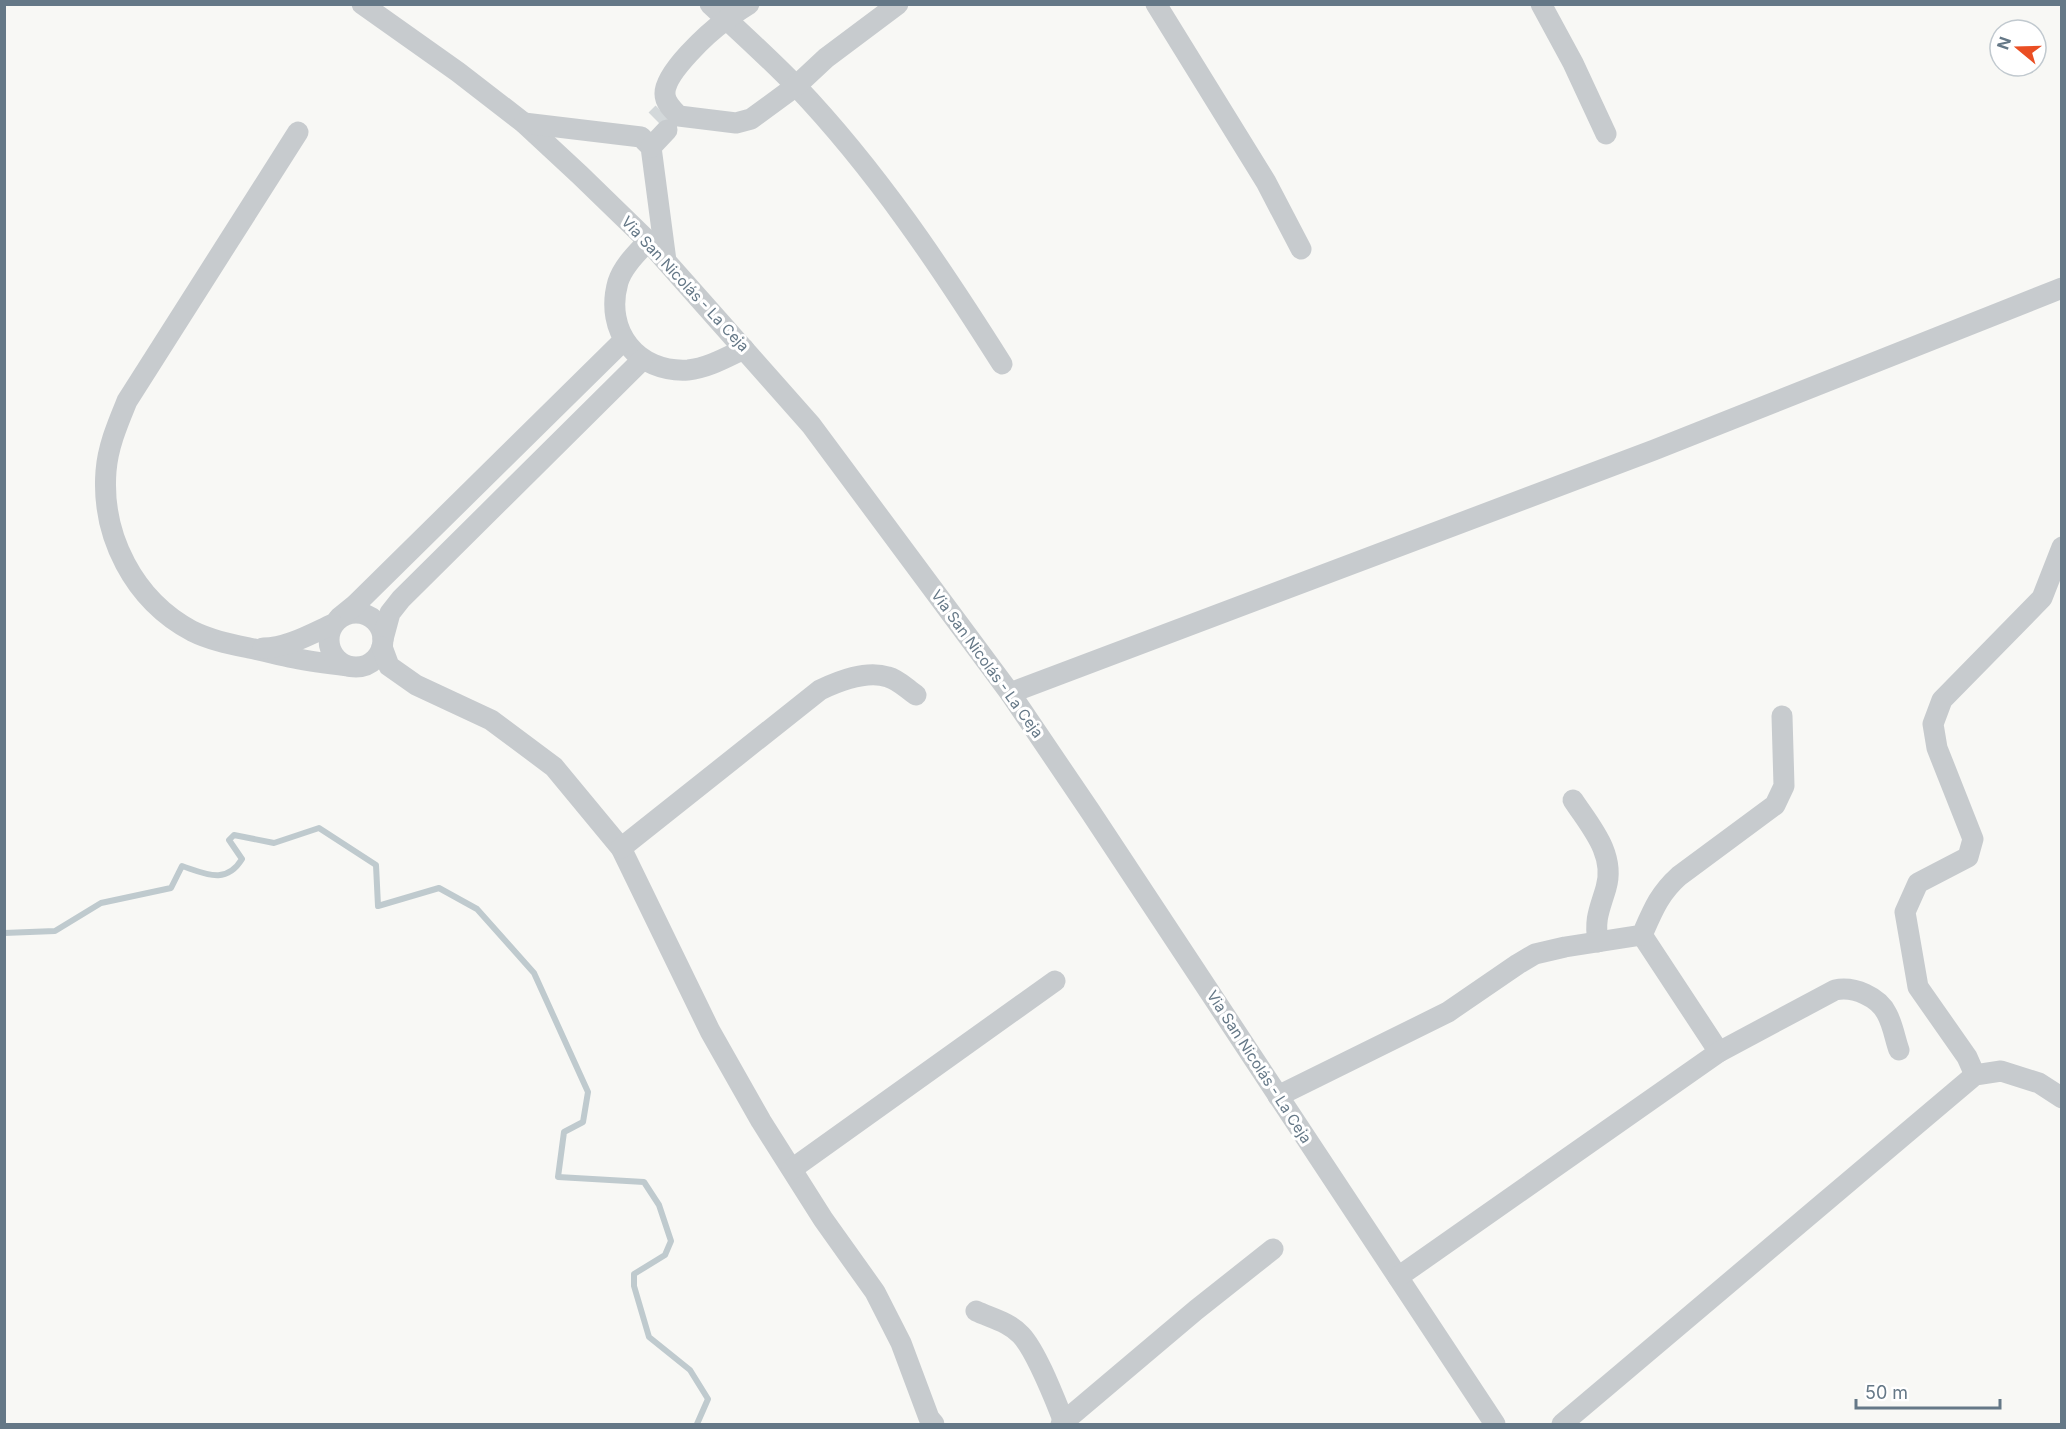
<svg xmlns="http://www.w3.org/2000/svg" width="2066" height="1429" font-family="Inter,sans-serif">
<rect width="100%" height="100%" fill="#f8f8f5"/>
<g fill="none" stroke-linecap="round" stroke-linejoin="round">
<path stroke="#bfcace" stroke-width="6" d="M 4,933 L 55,931 L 101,903 L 171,888 L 182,866 C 206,874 226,885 242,859 L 229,840 L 234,835 L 274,843 L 319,828 L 376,865 L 378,906 L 439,888 L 477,909 L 534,973 L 588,1092 L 583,1122 L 564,1132 L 558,1177 L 644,1182 L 659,1205 L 671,1241 L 665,1255 L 634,1274 L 634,1286 L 649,1337 L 690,1370 L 708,1399 L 697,1424"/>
<path stroke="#d3d8da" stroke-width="21" stroke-dasharray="21 10" stroke-linecap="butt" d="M 656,120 L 663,113"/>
<g stroke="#c7cbce" stroke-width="21">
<path d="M 362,4 L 458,72 L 524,123 L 580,175 L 648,241 L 811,425 L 1010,693 L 1090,811 L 1495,1424"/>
<path d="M 710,4 C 739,31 769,58 796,86 C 876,170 940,266 1002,364"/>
<path d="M 749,4 C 741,9 733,14 726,20 C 709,32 664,73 665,94 C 665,103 673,110 679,116 L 736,123 L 751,119 L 796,86 L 826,58 L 898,4"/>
<path d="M 1156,4 L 1266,182 L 1301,249"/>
<path d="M 1541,4 L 1573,63 L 1606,134"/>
<path d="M 524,123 L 641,137 L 651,147 L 666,261"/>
<path d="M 298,132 L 127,401 C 118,423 108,446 106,471 C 101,536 134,600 192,631 C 210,640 230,644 249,648 C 264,651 279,655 294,658 C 312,662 330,664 348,666"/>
<path d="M 651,147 L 667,130"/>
<path d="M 648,241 C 637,253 623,266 618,282 C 604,331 637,373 688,370 C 708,368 727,357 744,349"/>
<circle cx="356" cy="640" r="27"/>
<path d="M 339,618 L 355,605 L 624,340"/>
<path d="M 383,639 L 390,613 L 401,599 L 642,360"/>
<path d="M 382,647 L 389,666 L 416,685 L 491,720 L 554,767 L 621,848 L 710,1031 L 761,1121 L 823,1219 L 875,1292 L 901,1343 L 929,1418 L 934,1424"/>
<path d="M 263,648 C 287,648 311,634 333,624"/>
<path d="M 1010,693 L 1654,450 L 2062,288"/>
<path d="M 1573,800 C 1590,826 1616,854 1606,888 C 1600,909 1594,918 1598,942"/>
<path d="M 621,848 L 820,690 C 839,681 866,670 888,677 C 899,680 907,689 916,695"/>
<path d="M 1642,935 L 1719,1052"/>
<path d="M 1975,1075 L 1967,1057 L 1918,987 L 1905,912 L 1918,883 L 1968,857 L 1973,839 L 1937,748 L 1933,724 L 1942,700 L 2042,598 L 2062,547"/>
<path d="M 1278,1096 L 1448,1012 L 1518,964 L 1535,954 L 1565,947 L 1642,935 C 1653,910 1659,894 1679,876 L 1775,805 L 1784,786 L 1782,716"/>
<path d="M 792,1169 L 1055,981"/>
<path d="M 1398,1277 L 1719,1052 L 1835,990 C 1854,986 1879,997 1887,1014 C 1893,1025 1895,1039 1899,1050"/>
<path d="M 976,1311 C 991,1318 1009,1322 1021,1335 C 1037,1352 1055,1400 1064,1422"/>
<path d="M 1061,1424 L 1196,1310 L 1273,1249"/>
<path d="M 1562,1424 L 1975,1075 L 2001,1071 L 2039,1083 L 2062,1098"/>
</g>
</g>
<g text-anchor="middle" stroke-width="6" stroke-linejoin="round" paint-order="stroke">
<g font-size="15" fill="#657887" stroke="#fff">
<text transform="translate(685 284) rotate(47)" y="5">Via San Nicolás - La Ceja</text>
<text transform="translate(987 664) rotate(54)" y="5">Via San Nicolás - La Ceja</text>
<text transform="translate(1259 1067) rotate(57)" y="5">Via San Nicolás - La Ceja</text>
</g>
</g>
<rect width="2066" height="1429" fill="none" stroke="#657887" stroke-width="12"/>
<g transform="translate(2018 48) rotate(289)"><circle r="28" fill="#ffffff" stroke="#c1c9cf" stroke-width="1.5"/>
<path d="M0-4.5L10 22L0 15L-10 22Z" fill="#ea4e23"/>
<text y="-9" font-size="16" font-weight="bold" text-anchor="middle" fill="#657887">N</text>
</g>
<path d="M1856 1399v9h144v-9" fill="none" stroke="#657887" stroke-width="3"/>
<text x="1865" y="1399" font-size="18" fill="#657887" stroke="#ffffff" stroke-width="4.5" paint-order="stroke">50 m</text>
</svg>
